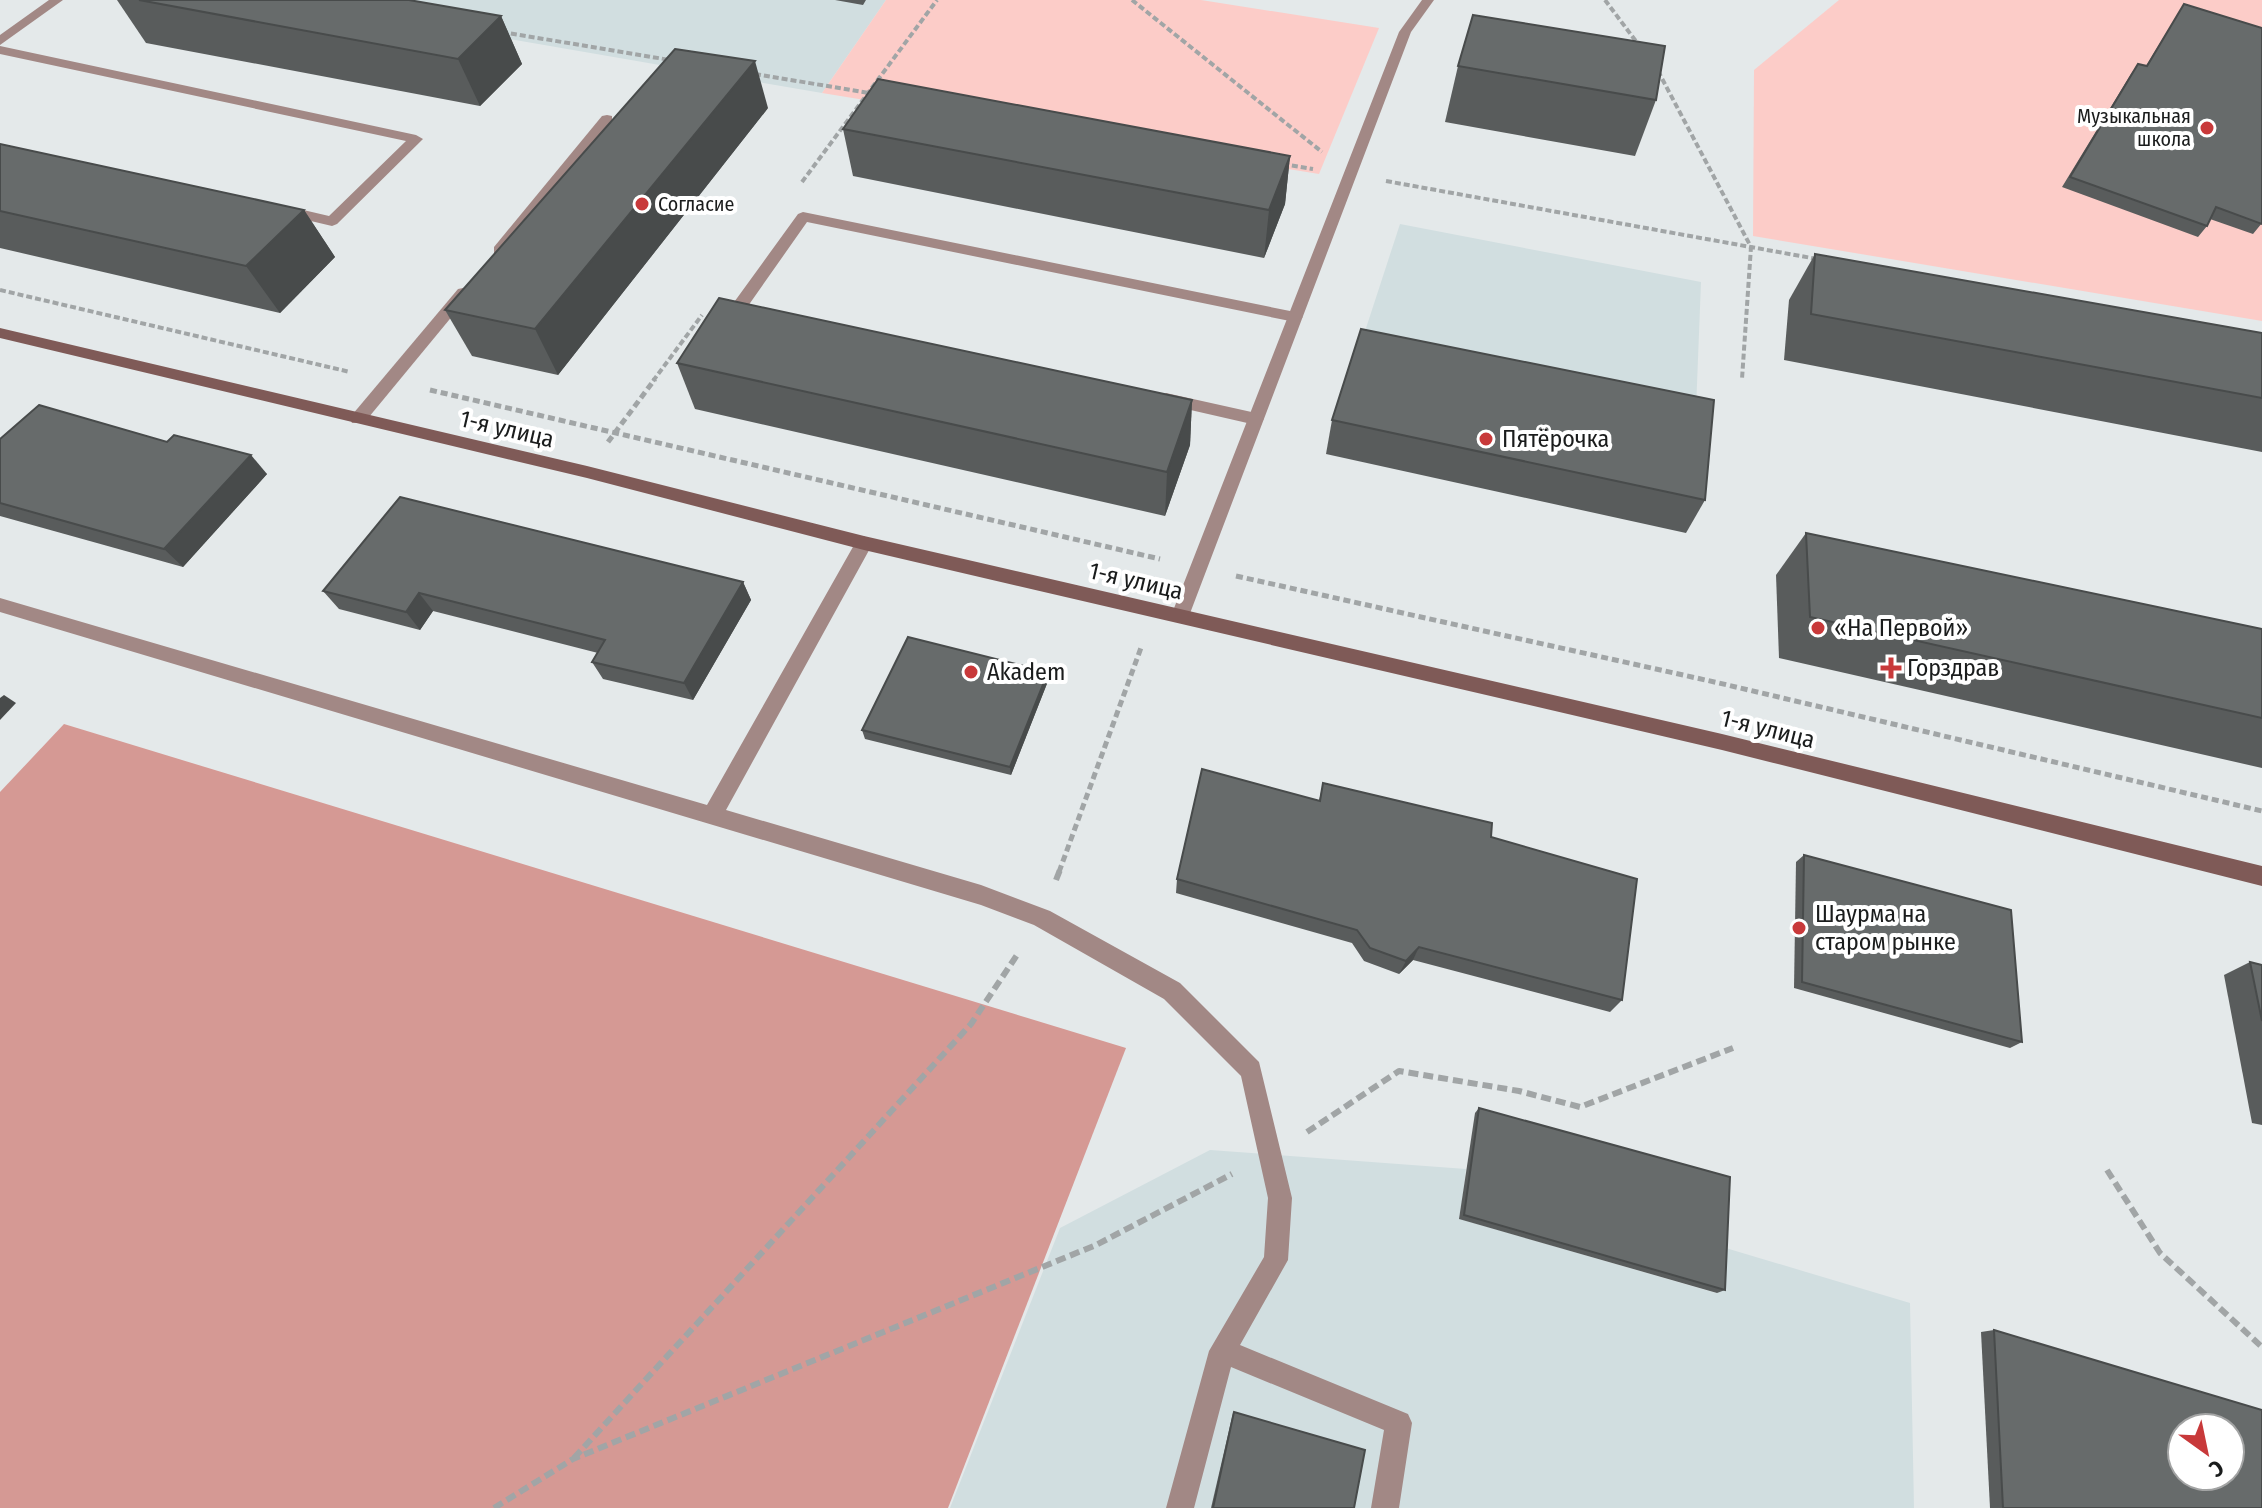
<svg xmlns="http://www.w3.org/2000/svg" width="2262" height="1508" font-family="'Fira Sans Condensed',sans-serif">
<rect width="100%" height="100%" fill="#e4e9ea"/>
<g fill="#d1dee0">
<path d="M 284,0 L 886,0 L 822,93 Z"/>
<path d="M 1400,224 L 1701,282 L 1695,435 L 1354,365 Z"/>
<path d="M 1210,1150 L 1466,1169 L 1460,1219 L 1716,1293 L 1719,1246 L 1910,1303 L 1914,1508 L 950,1508 L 1060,1228 Z"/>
</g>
<g fill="#fcccc8">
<path d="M 886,0 L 1201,0 L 1379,28 L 1319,174 L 822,93 Z"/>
<path d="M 1839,0 L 2262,0 L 2262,321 L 1753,236 L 1754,70 Z"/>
</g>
<path fill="#d59994" d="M 64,724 L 1126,1048 L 948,1508 L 0,1508 L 0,792 Z"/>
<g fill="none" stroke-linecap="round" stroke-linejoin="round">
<g stroke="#a1a5a6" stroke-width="4" stroke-dasharray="6 3" stroke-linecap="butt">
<path d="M 1132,0 L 1322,152"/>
<path d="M 1605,0 L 1638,44"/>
<path d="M 502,32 L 670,60"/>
<path d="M 1658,71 L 1751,247 L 1742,379"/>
<path d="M 755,74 L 875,94"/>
<path d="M 1283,164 L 1313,169"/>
<path d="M 1386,181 L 1817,259"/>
<path d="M 802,182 L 937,0"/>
<path d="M 0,290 L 350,372"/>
<path d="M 653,381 L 702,315"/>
</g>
<g stroke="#a1a5a6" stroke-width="5" stroke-dasharray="7 4" stroke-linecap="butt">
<path d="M 430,390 L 1160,559"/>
<path d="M 608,442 L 655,379"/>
<path d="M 1236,576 L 1719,683 L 2262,811"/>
<path d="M 1059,872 L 1142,645"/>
</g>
<g stroke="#a1a5a6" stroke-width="6" stroke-dasharray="10 5" stroke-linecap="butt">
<path d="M 1056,880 L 1060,870"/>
<path d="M 1307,1132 L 1399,1071 L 1519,1091 L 1580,1107 L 1733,1048"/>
<path d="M 2107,1170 L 2160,1253 L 2262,1347"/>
<path d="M 574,1458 L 971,1024 L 1019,952"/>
<path d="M 494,1508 L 573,1459 L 1096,1245 L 1232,1174"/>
</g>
<g fill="#a28885" fill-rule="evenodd">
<path d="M 0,46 L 416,135 L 423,139 L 337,224 L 332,226 L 277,213 L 275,210 L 282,205 L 329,216 L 406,141 L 0,54 Z"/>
<path d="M 607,115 L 612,116 L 612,122 L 504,253 L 494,253 L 494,247 L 602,116 Z"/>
<path d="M 803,212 L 1295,312 L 1303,317 L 1295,322 L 807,222 L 748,306 L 761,309 L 761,317 L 732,313 L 732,305 L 798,214 Z"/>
<path d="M 463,288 L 468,289 L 468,297 L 364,423 L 352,423 L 350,419 L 352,415 L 458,289 Z"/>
<path d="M 1166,393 L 1256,413 L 1264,419 L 1256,425 L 1160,403 L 1158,399 Z"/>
<path d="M 864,536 L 873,543 L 726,810 L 981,885 L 1050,911 L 1180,983 L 1259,1062 L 1292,1198 L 1288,1260 L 1240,1345 L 1408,1414 L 1412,1423 L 1399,1508 L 1371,1508 L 1384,1430 L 1231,1367 L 1194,1508 L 1166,1508 L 1209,1351 L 1264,1257 L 1268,1198 L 1241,1076 L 1164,999 L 1034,925 L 981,905 L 0,612 L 0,598 L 707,805 L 858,538 Z"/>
</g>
<g fill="#a28885" fill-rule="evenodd">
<path d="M 49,0 L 63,0 L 0,45 L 0,35 Z"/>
<path d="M 1422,0 L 1434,0 L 1411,32 L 1189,616 L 1187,621 L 1173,621 L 1171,616 L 1399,32 Z"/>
</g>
<path fill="#7f5a57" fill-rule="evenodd" d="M 0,328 L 587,466 L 864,536 L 1722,734 L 2262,866 L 2262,886 L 1722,750 L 864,550 L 587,478 L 0,338 Z"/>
</g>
<g fill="#595c5c">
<path d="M 117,0 L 409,0 L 501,16 L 522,64 L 480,106 L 146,43 Z"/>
<path d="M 835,0 L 866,0 L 863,5 Z"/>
<path d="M 2184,4 L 2262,223 L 2253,234 L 2210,219 L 2207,226 L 2198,237 L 2062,187 L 2131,74 L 2138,64 L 2146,66 Z"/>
<path d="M 1458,66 L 1656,100 L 1635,156 L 1445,122 Z"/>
<path d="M 768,108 L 558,375 L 472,356 L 445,310 Z"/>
<path d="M 843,129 L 1290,156 L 1285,204 L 1264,258 L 853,176 Z"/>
<path d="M 0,144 L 304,210 L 335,257 L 280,313 L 0,248 Z"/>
<path d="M 1815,254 L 2262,333 L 2262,452 L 1784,360 L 1789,300 Z"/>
<path d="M 677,363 L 1192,400 L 1190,445 L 1165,516 L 695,409 Z"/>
<path d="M 1332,420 L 1705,500 L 1686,533 L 1326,454 Z"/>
<path d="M 0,439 L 167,442 L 267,474 L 183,567 L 0,516 Z"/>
<path d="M 1806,533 L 2262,629 L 2262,768 L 1779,658 L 1776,575 Z"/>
<path d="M 743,582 L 751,600 L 693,700 L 603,679 L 592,662 L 598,653 L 433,611 L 420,630 L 339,609 L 323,591 Z"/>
<path d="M 1048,672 L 1048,681 L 1011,775 L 865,739 L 862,730 Z"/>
<path d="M 1323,783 L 1491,837 L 1622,1000 L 1610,1012 L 1413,960 L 1399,974 L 1364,961 L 1352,943 L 1176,893 L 1177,879 L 1319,801 Z"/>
<path d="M 1804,855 L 2022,1042 L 2010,1048 L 1794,988 L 1796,862 Z"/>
<path d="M 2250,962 L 2262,965 L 2262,1125 L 2252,1123 L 2224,975 Z"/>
<path d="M 1479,1108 L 1725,1290 L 1717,1293 L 1459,1219 L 1475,1113 Z"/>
<path d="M 1994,1330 L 2262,1508 L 1990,1508 L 1981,1332 Z"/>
<path d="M 1234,1412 L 1354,1508 L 1211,1508 L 1233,1413 Z"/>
</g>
<g fill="#484b4b">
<path d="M 501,16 L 522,64 L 480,106 L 458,59 Z"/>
<path d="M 755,61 L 768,108 L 558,375 L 535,329 Z"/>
<path d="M 1290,156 L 1285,204 L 1264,258 L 1269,210 Z"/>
<path d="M 304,210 L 335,257 L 280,313 L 246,266 Z"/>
<path d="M 1192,400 L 1190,445 L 1165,516 L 1167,472 Z"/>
<path d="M 251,455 L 267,474 L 183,567 L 164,549 Z"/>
<path d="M 743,582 L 751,600 L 693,700 L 684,683 Z"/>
<path d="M 419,593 L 433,611 L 420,630 L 406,612 Z"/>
<path d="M 1048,672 L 1048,681 L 1011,775 L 1010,767 Z"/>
<path d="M 4,695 L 16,703 L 0,720 L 0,698 Z"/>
<path d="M 1419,947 L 1413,960 L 1399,974 L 1406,961 Z"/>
</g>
<g fill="#676b6b" stroke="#484b4b" stroke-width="2" fill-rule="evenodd">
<path d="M 139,0 L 409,0 L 501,16 L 458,59 Z"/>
<path d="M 2184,4 L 2262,28 L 2262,224 L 2216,207 L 2207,226 L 2070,177 L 2138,64 L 2147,66 Z"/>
<path d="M 1473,15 L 1665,46 L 1656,100 L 1458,66 Z"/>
<path d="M 675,49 L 755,61 L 535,329 L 445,310 Z"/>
<path d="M 878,79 L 1290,156 L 1269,210 L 843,129 Z"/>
<path d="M 0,144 L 304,210 L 246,266 L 0,211 Z"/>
<path d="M 1815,254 L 2262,333 L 2262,398 L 1811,314 Z"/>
<path d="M 719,298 L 1192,400 L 1167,472 L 677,363 Z"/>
<path d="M 1361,329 L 1714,400 L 1705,500 L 1332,420 Z"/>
<path d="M 39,405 L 167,442 L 174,435 L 251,455 L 164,549 L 0,503 L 0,439 Z"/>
<path d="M 400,497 L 743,582 L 684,683 L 592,662 L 605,640 L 419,593 L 406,612 L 323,591 Z"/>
<path d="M 1806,533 L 2262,629 L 2262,718 L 1810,617 Z"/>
<path d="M 908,637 L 1048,672 L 1010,767 L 862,730 Z"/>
<path d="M 1202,769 L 1320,801 L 1323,783 L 1492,823 L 1491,837 L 1637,879 L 1622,1000 L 1419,947 L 1406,961 L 1370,948 L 1357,930 L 1177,879 Z"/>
<path d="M 1804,855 L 2011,910 L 2022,1042 L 1802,982 Z"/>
<path d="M 2250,962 L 2262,965 L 2262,1021 Z"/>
<path d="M 1479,1108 L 1730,1177 L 1725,1290 L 1464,1215 Z"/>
<path d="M 1994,1330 L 2262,1410 L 2262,1508 L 2003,1508 ZM 2182,1428 L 2230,1428 L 2230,1476 L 2182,1476 Z"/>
<path d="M 1234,1412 L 1365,1450 L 1354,1508 L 1213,1508 Z"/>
</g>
<g fill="#c8393a" stroke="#fff" stroke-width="3">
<circle cx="2207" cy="128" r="8"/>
<circle cx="642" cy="204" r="8"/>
<circle cx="1486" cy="439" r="8"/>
<circle cx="1818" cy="628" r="8"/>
<path d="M1887 656h8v8h8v8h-8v8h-8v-8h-8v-8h8z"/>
<circle cx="971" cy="672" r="8"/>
<circle cx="1799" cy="928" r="8"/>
</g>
<g text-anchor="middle" stroke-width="8" stroke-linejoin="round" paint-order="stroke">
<g font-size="20" fill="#1a1c1c" stroke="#fff" text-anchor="end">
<text x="2191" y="123">Музыкальная<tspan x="2191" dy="23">школа</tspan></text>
<text x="658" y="211" text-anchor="start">Согласие</text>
</g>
<g font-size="24" fill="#1a1c1c" stroke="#fff">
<text transform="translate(507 429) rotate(13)" y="8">1-я улица</text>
<text transform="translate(1136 581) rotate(13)" y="8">1-я улица</text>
<text transform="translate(1768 729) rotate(14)" y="8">1-я улица</text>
</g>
<g font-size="24" fill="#1a1c1c" stroke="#fff" text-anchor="start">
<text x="1502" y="447">Пятёрочка</text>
<text x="1834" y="636">«На Первой»</text>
<text x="1907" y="676">Горздрав</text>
<text x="987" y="680">Akadem</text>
<text x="1815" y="922">Шаурма на<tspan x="1815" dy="28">старом рынке</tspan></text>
</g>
</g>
<g transform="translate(2206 1452) rotate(147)"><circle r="38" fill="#ffffff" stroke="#a3a4a4" stroke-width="2"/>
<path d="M0-6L14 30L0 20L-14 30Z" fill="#c8393a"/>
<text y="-12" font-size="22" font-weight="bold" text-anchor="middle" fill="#1a1c1c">С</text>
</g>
</svg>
